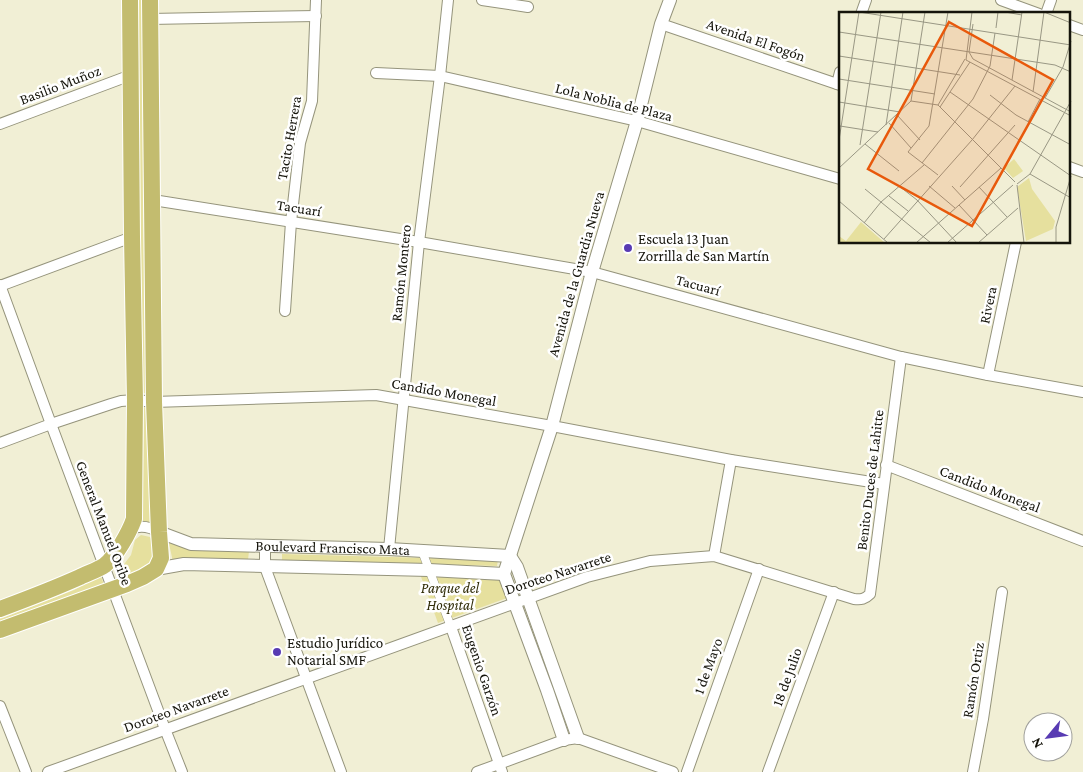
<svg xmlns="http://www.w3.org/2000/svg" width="1083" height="772" font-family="'Crimson Pro',serif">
<rect width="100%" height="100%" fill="#f1efd5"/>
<g fill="#e6e09e">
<path d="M 138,0 L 144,0 L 148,393 L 142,393 Z"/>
<path d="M 148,407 L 151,522 L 139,523 L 141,408 Z"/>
<path d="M 141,535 L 150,537 L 153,542 L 153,563 L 147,569 L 124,577 L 122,575 L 121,572 L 122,567 L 131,555 L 135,540 Z"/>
<path d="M 168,539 L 190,550 L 249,551 L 248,560 L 173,562 Z"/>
<path d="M 282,554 L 498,560 L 497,566 L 282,560 Z"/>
<path d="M 420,574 L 500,578 L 507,598 L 438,623 Z"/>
<path d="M 101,576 L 104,585 L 0,624 L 0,619 L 74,590 Z"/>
</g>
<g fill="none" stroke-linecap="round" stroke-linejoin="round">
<g stroke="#95947c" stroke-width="9">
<path id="pedestrian" d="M 422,551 L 451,627"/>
</g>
<g stroke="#95947c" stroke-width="12">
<g id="minor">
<path d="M 482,0 L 528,7"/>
<path d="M 1001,0 L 1039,14"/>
<path d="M 861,14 L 866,0"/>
<path d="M 1046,14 L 1051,0"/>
<path d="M 150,19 L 316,16"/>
<path d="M 661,24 L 840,85"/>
<path d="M 1069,25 L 1083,30"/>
<path d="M 376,73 L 440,76 L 637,121 L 840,179"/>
<path d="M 837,84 L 840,72"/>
<path d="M 0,124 L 131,75"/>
<path d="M 1069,167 L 1083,172"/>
<path d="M 153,200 L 419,242 L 592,272 L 901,357 L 988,375 L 1083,392"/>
<path d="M 0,285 L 51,424 L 165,729 L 182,772"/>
<path d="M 0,286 L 132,237"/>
<path d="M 285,311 L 291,222 L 300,143 L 312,101 L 316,0"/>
<path d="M 988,375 L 1016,242"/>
<path d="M 0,443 L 51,424 L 111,404 L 121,401 L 135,400 L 154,402 L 376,395 L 552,426 L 731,460 L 884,484"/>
<path d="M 886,465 L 1083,541"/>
<path d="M 130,530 C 140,524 150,527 159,532"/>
<path d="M 265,546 L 265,567 L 341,772"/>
<path d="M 389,549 L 419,242 L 440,76 L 448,0"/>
<path d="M 714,556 L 731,460"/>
<path d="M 451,627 L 502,772"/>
<path d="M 0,706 L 26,772"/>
<path d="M 48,772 L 587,577 L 650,561 L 714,556 L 854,599 C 861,600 865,599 870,594 L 901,357"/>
<path d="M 477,772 L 564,740 L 578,738 L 673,772"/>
<path d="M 687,772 L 759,569"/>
<path d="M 768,772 L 834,592"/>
<path d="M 973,772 L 983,719 L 1002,592"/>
</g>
</g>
<g stroke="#95947c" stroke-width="14">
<g id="tertiary">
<path id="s1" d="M 159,532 L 191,544 L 389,549 L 510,556"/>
<path d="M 510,556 L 517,567 L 578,738"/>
<path d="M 156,569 L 184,564 L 429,570 L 504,574"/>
<path d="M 564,740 L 547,690 L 504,574 L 552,426 L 592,272 L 637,121 L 661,24 L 670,0"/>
</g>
</g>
<g stroke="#fff" stroke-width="18">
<g id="primary">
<path d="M 0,609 C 27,599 53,589 80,577 C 88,573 98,570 105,565 C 116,556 129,533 134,519 L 135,400 L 132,237 L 130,0"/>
<path d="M 0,630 L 127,584 L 143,577 L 156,569 L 161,558 L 159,532 L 154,402 L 150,0"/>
</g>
</g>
<use href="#pedestrian" stroke="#fff" stroke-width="8"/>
<use href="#minor" stroke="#fff" stroke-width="10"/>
<use href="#tertiary" stroke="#fff" stroke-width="12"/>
<use href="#primary" stroke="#c3bc6f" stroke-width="16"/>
</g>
<g fill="#583bb3" stroke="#fff" stroke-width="2">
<circle cx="628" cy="248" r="5"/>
<circle cx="277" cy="652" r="5"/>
</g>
<g text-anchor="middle" stroke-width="5" stroke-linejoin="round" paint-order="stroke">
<g font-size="15" fill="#15140b" stroke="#fff">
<text transform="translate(756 40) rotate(19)" y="5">Avenida El Fogón</text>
<text transform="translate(60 85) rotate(-21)" y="5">Basilio Muñoz</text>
<text transform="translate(614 102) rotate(14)" y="5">Lola Noblia de Plaza</text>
<text transform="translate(289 138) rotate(-80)" y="5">Tacito Herrera</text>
<text transform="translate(299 208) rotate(9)" y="5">Tacuarí</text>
<text transform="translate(401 273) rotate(-84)" y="5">Ramón Montero</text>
<text transform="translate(576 274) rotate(-74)" y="5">Avenida de la Guardia Nueva</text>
<text transform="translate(698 285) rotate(15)" y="5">Tacuarí</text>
<text transform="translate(988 305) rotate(-78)" y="5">Rivera</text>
<text transform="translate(444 392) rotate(10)" y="5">Candido Monegal</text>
<text transform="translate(870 480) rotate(-83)" y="5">Benito Duces de Lahitte</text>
<text transform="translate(990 489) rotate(21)" y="5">Candido Monegal</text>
<text transform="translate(104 523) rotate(69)" y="5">General Manuel Oribe</text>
<text dy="5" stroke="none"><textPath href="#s1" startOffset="176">Boulevard Francisco Mata</textPath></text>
<text transform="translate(558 573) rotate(-18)" y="5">Doroteo Navarrete</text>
<text transform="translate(708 666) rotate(-70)" y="5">1 de Mayo</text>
<text transform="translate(482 670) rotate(71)" y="5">Eugenio Garzón</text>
<text transform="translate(787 677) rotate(-70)" y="5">18 de Julio</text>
<text transform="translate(973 680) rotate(-81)" y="5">Ramón Ortiz</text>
<text transform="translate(176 709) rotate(-20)" y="5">Doroteo Navarrete</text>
</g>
<g font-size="15" fill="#15140b" stroke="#fff" text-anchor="start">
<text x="638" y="244">Escuela 13 Juan<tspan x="638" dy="17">Zorrilla de San Martín</tspan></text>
<text x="287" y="648">Estudio Jurídico<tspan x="287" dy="17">Notarial SMF</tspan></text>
</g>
<g font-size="15" font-style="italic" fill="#312d08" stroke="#fff">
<text x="450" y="593">Parque del<tspan x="450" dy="17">Hospital</tspan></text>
</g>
</g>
<g transform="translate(839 12)">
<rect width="231" height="231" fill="#f1efd5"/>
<path d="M 175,147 L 184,159 L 174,166 L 165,156 ZM 190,166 L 193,177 L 216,209 L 214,217 L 187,229 L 178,175 ZM 22,210 L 46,231 L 0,231 L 0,224 L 7,229 Z" fill="#e6e09e"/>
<path fill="none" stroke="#999784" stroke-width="1" d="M 20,0 L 232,33M 133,0 L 127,48 L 232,104M 166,0 L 183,3M 205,0 L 232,11M 134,12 L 130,40 L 134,47 L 232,100M 157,16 L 159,0M 0,20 L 216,53 L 232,60M 0,44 L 121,63M 0,67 L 96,82M 173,68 L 183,0M 111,80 L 232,164M 194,80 L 205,0M 151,83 L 177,103 L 232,133M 206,86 L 224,55 L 232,29M 72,89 L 99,93 L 176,170M 72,89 L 86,0M 0,90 L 61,100M 99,93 L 126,47M 101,95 L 131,50M 58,103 L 81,128M 189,110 L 201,87M 50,111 L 72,136M 47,113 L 64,0M 1,114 L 39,120M 0,128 L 20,0M 26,132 L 60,159M 21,133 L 42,0M 83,151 L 134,87 L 151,54 L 156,21M 0,156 L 72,89M 191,162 L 232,186M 99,163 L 69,140 L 90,114 L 109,0M 178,172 L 191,162 L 232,89M 178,173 L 185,231M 60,174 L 78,188 L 118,231M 90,174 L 116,196M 113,174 L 126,188M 121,175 L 176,113M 140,175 L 168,205M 26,177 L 92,231M 50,184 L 69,199M 0,189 L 49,231M 120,193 L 148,223M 25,211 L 42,190 L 85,153M 45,227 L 133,128 L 176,74M 77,231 L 162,156M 108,231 L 174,173M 139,231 L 179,196M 217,231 L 217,215 L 232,164"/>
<path fill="#e8590c" fill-opacity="0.15" stroke="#e8590c" stroke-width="2.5" d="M 110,10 L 214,68 L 133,214 L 29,157 Z"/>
<rect width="231" height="231" fill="none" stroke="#15140b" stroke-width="2.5"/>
</g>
<g transform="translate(1048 737) rotate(241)"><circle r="24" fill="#ffffff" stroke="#a1a19d"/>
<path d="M0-4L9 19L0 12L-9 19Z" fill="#583bb3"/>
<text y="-8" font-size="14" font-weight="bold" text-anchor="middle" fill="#15140b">N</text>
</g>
</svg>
